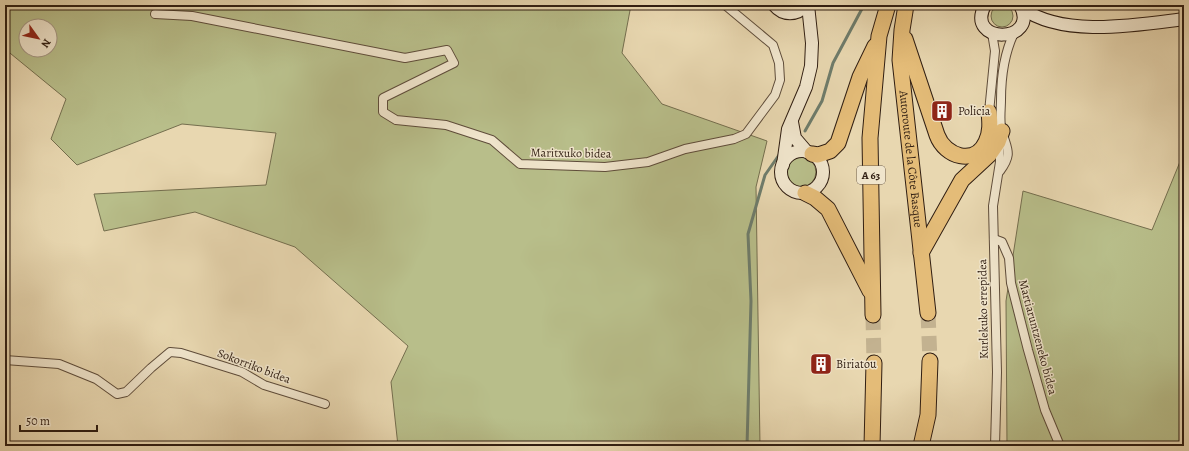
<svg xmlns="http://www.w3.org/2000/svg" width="1189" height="451" font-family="Alegreya,serif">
<rect width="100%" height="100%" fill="#e8d7b0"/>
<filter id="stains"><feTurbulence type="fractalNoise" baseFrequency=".005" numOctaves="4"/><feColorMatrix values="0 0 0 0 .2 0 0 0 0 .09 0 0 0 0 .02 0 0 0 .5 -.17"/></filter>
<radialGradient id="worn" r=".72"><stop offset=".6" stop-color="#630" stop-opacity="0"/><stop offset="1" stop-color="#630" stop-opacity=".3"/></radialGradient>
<g fill="#b8be8a" stroke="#746e4e" fill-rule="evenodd">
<circle cx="1002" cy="16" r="11"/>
<path d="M 5,5 L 631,5 L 622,53 L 662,104 L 767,141 L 756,187 L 760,446 L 398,446 L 391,382 L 408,346 L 295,247 L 195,212 L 104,231 L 94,194 L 266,185 L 276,133 L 182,124 L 77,165 L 51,139 L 66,99 L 5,49 ZM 26,26 L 50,26 L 50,50 L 26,50 Z"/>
<path d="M 1184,152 L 1184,446 L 1007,446 L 1006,301 L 1023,191 L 1152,230 Z"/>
<circle cx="801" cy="172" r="15"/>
</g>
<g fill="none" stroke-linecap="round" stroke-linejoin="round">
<g stroke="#6e7c6b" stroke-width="3">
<path d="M 805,131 L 822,101 L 833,63 L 864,5"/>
<path d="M 747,446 L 751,301 L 748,234 L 765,175 L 779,155"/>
</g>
<g stroke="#c3b290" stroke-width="15" stroke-dasharray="15 8" stroke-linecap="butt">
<path d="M 928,313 L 930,361"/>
<path d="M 873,315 L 874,363"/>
</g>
<g stroke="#5e4c3a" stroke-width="10">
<g id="street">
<path d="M 155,14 L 192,16 L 405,58 L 447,50 L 454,63 L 383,98 L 383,112 L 396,120 L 446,125 L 492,140 L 520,164 L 605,167 L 648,162 L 685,149 L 734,139 L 746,134 L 775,95 L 780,80 L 779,63 L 773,45 L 725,5"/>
<path d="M 991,115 L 989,112 L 995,51 L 992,33"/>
<path d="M 1000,171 C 1013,153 1007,150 1002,131 C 999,123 1001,109 1001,100 C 1001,78 1005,52 1014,33"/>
<path d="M 994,239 L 1002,242 L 1009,258 L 1011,283 L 1028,350 L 1045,410 L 1060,446"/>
<path d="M 5,360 L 59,364 L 96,379 L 117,394 L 126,392 L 151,368 L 170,352 L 181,353 L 242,372 L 264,385 L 325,404"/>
<path d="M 995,446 L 997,372 L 993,206 L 1000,162 L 999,141"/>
</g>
</g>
<g stroke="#301e12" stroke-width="14">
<g id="secondary">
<path d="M 774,5 C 783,16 797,16 806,5"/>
<path d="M 985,5 C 964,45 1041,44 1020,5"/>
<path d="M 1022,8 C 1063,38 1136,25 1184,19"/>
<path d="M 792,122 L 795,138 L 807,152"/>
<circle cx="802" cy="172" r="21"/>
<path d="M 783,165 L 788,129 L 806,87 L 811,66 L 812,43 L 808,5"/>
</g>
</g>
<g stroke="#301e12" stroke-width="17">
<g id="highway">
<path id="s1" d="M 906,5 L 902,30 L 900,60 L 928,313"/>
<path d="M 905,39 L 937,135 C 945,157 975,166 986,142 C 991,132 990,122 989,112"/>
<path d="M 812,154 L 818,155 L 830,151 L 838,143 L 860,77 L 875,46"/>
<path d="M 805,193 L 815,198 L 828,209 L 870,291"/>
<path d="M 921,253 L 962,180 L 989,155 L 998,142 L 1002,131"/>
<path d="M 873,315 L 870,138 L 879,36 L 888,5"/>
<path d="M 872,446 L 874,363"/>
<path d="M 921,446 L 928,415 L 930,361"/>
</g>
</g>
<use href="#street" stroke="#f0e5cc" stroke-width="8"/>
<use href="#secondary" stroke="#f0e5cc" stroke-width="12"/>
<use href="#highway" stroke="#e4bc78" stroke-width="15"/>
</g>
<defs>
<g id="building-square" transform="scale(1.15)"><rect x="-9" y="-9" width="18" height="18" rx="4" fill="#8f2418" stroke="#f0e5cc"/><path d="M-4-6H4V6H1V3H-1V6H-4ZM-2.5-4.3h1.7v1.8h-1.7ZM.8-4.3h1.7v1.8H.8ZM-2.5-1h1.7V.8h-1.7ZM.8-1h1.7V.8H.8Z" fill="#fff"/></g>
</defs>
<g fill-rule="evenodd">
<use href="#building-square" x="942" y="111"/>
<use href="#building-square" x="821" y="364"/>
</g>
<g text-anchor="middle" stroke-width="3" stroke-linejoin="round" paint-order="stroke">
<rect fill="#f0e5cc" stroke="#6a5a4a" stroke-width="1" x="857" y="166" width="28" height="18" rx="3"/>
<g font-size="11" font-weight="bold" fill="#301e12">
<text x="871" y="179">A 63</text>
</g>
<g font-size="12" fill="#301e12" stroke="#f0e5cc" text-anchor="start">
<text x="958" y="115">Policia</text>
<text x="836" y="368">Biriatou</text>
</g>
<g font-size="12" fill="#301e12" stroke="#f0e5cc">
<text transform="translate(571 153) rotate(1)" y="4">Maritxuko bidea</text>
<text dy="4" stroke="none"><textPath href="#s1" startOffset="155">Autoroute de la Côte Basque</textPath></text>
<text transform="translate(983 309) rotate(-91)" y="4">Kurlekuko errepidea</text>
<text transform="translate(1038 337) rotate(75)" y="4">Martiaruntzeneko bidea</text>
<text transform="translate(254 366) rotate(21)" y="4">Sokorriko bidea</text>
</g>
</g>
<rect width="1189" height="451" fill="none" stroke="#e8d7b0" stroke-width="20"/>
<rect x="6" y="6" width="1177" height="439" fill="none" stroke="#301e12" stroke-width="2"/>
<rect x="10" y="10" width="1169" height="431" fill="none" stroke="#301e12"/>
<g transform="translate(38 38) rotate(123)"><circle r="19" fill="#f0e5cc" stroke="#a39582"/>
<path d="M0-3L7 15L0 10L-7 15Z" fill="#8f2418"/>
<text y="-6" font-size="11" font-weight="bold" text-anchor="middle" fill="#301e12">N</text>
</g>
<path d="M20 425v6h77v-6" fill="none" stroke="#301e12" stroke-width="2"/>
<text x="26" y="425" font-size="12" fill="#301e12" stroke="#f0e5cc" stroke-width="3" paint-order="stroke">50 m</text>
<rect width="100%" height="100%" filter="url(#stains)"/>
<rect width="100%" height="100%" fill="url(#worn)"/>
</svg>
